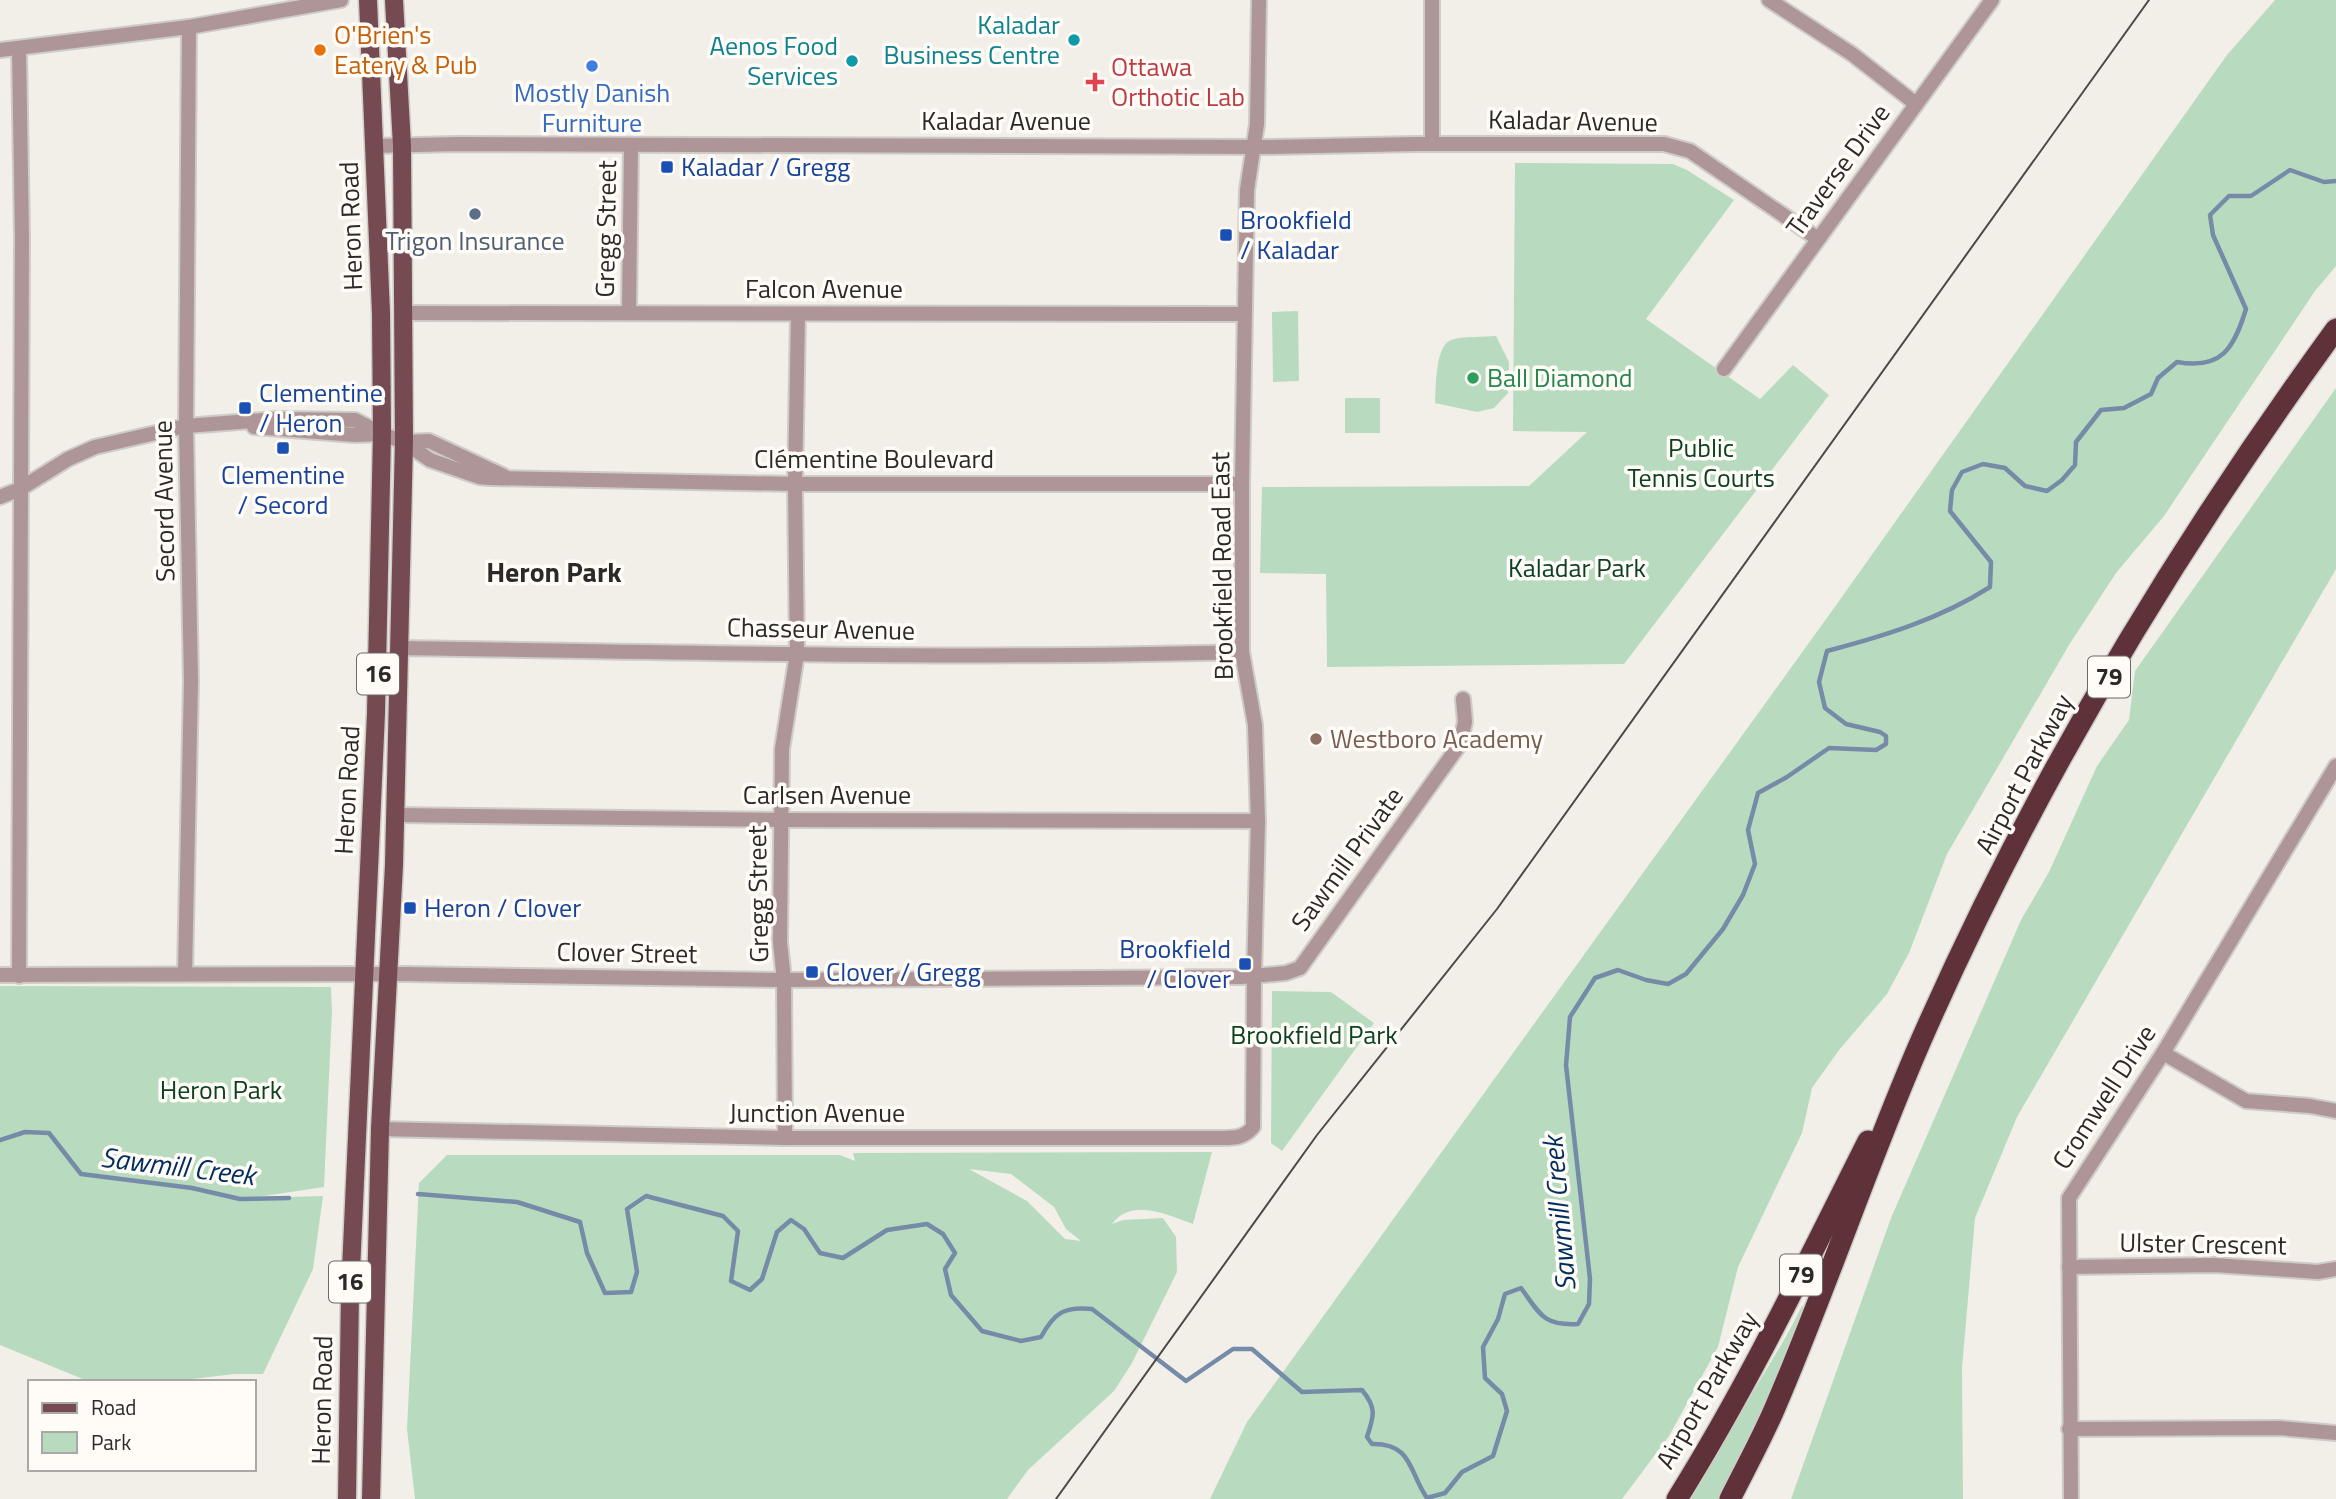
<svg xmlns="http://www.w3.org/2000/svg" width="2336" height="1499" font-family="'Titillium Web',sans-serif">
<rect width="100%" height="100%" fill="#f2efe9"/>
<g fill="#b8dbbf" fill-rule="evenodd">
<path d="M 2275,0 L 2336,0 L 2336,266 L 2315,291 L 2164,516 L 2116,573 L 2069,645 L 1947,854 L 1909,953 L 1887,994 L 1839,1050 L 1812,1088 L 1802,1133 L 1738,1267 L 1718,1347 L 1669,1436 L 1622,1499 L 1210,1499 L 1247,1422 L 1834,608 L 2227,55 Z"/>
<path d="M 1515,163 L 1673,164 L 1687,170 L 1734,200 L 1646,319 L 1760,399 L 1793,365 L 1829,395 L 1624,664 L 1327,667 L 1326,574 L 1260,573 L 1262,487 L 1529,486 L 1587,432 L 1513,431 Z"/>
<path d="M 1298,311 L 1299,381 L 1273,382 L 1272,312 Z"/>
<path d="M 1496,336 L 1509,362 L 1508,393 L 1494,408 L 1477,412 L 1435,403 C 1436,387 1435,346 1451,340 C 1462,336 1484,337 1496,336 Z"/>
<path d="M 2336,388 L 2336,569 L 2017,1117 L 1975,1218 L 1962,1368 L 1963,1499 L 1791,1499 L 1891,1218 L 2021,920 L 2049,872 L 2097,766 L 2129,720 L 2135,671 Z"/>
<rect x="1345" y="398" width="35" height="35"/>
<path d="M 0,986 L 331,987 L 332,1011 L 324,1187 L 250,1198 L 323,1196 L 313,1269 L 263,1374 L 234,1374 L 167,1382 L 90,1382 L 0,1345 Z"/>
<path d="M 1272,991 L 1331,992 L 1374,1023 L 1282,1151 L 1271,1143 Z"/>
<path d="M 1212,1152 L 1193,1224 C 1167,1215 1132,1197 1112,1224 L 1123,1220 L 1163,1218 L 1176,1237 L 1177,1272 L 1132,1363 L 1114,1391 L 1028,1470 L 1007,1499 L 415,1499 L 407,1429 L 419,1183 L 447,1155 L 840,1155 L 855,1161 L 853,1153 ZM 969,1169 L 1011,1174 L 1054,1207 L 1066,1229 L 1081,1241 L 1065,1239 L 1027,1201 Z"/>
<path d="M 1802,1306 L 1807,1309 L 1743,1458 L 1720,1499 L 1690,1499 L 1788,1333 Z"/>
</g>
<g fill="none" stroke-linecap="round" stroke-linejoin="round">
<g stroke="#768ba7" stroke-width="4.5">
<path d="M 0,1140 L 25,1132 L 49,1133 L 81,1174 L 192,1188 L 240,1199 L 289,1198"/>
<path d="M 418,1194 L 517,1202 L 580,1222 L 587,1253 L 605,1293 L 631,1292 L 637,1272 L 627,1209 L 646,1196 L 723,1216 L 738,1231 L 731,1281 L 750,1290 L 762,1279 L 777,1232 L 791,1220 L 804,1229 L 820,1253 L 843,1258 L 887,1230 L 927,1224 L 943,1234 L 955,1253 L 945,1269 L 951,1295 L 982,1331 L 1021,1341 L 1041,1337 C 1054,1313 1064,1306 1092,1309 L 1186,1381 L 1233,1349 L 1252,1349 L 1302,1392 L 1362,1390 C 1377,1408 1374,1416 1367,1437 L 1372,1444 C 1413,1443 1409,1473 1427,1498 L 1445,1493 L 1462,1472 L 1493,1456 L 1507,1411 L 1502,1394 L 1485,1378 L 1483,1347 L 1498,1319 L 1505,1294 L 1521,1288 C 1540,1314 1543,1326 1578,1324 L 1589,1304 L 1590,1279 L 1566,1065 L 1570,1017 L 1595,978 L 1618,970 L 1646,980 L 1668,984 L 1686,974 L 1723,929 L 1743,895 L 1755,864 L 1748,830 L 1758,793 L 1787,777 L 1829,748 L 1876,750 L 1886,744 L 1886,736 L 1880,732 L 1846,724 L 1825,708 L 1819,682 L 1827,651 C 1884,636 1940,619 1990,587 L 1991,562 L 1950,511 L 1952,490 L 1962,472 L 1983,464 L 2005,468 L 2025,486 L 2047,491 L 2062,480 L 2075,465 L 2076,442 L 2101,410 L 2124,408 L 2151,394 L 2158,378 L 2177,362 C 2222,370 2234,348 2246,309 L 2213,235 L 2210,215 L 2229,196 L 2251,196 L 2290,170 L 2324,182 L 2336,181"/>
</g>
<g stroke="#ceccc6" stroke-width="18">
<g id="minor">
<path d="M 1432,0 L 1432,144"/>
<path d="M 1769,0 L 1852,54 L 1916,104"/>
<path d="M 19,48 L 22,238 L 19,976"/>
<path d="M 0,50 L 189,27 L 341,0"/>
<path d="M 374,146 L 458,144 L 1270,147 L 1416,144 L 1664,144 L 1690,151 L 1818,239"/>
<path d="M 629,312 L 631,145"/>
<path d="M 405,313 L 1244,314"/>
<path d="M 1724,369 L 1992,0"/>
<path d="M 254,427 L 355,435 L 381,434"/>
<path d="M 404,442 L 429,441 L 504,476"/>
<path d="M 0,497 L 20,489 L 68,459 L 95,447 L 186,426 L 277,419 L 355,420 L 382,434 L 404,442 L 430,460 L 479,477 L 489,478 L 795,484 L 1242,484"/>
<path d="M 400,648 C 681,652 962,660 1242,652"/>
<path d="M 395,815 L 782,820 L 1258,821"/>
<path d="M 185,974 L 191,681 L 186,426 L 189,27"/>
<path d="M 0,975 L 405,974 L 784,980 L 1241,977 L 1286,973 L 1300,968 L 1460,744 L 1465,722 L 1463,699"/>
<path d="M 2163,1053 L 2246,1101 L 2310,1106 L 2336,1111"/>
<path d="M 380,1129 L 785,1138 L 1223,1138 C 1236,1138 1245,1137 1253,1127 L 1254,977 L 1258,821 L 1255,725 L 1242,652 L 1242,484 L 1247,190 L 1257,124 L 1259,0"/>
<path d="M 785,1138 L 784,980 L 780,942 L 782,749 L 797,654 L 795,484 L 798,314"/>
<path d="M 2069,1267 L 2214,1265 L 2318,1272 L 2336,1269"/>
<path d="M 2069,1429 L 2279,1428 L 2336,1433"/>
<path d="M 2071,1499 L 2069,1198 L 2163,1053 L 2336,766"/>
</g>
</g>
<g stroke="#ceccc6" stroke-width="21">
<g id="major">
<path d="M 347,1499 L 350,1293 L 376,713 L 382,434 L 381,313 L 368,0"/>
<path d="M 371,1499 L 380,1129 L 394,865 L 404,442 L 402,146 L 394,0"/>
</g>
</g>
<g stroke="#ceccc6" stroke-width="24">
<g id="highway">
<path d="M 1677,1499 C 1749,1384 1807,1262 1868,1141"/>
<path d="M 1730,1499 C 1745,1469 1761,1440 1774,1410 C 1826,1290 1867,1165 1919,1045 C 2029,793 2174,551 2336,329"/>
</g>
</g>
<use href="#minor" stroke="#ae9598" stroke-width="14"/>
<use href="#major" stroke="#754b51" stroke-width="18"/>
<use href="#highway" stroke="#5f3139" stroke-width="21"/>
<path stroke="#4b4a47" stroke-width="2" d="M 1056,1499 L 1317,1135 L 1497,909 L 2149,0"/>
</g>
<g fill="#0f9aa8" stroke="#fffcf8" stroke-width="2.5">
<circle cx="1074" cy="40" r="7"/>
<circle cx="852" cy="61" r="7"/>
</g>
<circle fill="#e8710a" stroke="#fffcf8" stroke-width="2.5" cx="320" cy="50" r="7"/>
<circle fill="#3f7fe0" stroke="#fffcf8" stroke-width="2.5" cx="592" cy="66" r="7"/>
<path fill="#e0444e" stroke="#fffcf8" stroke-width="2.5" d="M1091.5 71.5h7v7h7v7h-7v7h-7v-7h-7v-7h7z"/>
<g fill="#1a4fb4" stroke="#fffcf8" stroke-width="2.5">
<rect x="660" y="160" width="14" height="14" rx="3.5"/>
<rect x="1219" y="228" width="14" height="14" rx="3.5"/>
<rect x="238" y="401" width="14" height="14" rx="3.5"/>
<rect x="276" y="441" width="14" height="14" rx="3.5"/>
<rect x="403" y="901" width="14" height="14" rx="3.5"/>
<rect x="1238" y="957" width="14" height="14" rx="3.5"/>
<rect x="805" y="965" width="14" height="14" rx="3.5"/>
</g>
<circle fill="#5c6f8a" stroke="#fffcf8" stroke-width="2.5" cx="475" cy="214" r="7"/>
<circle fill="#2e9e5b" stroke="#fffcf8" stroke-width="2.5" cx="1473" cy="378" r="7"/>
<circle fill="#8d6e63" stroke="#fffcf8" stroke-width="2.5" cx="1316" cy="739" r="7"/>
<g text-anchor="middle" stroke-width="7" stroke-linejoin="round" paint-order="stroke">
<g fill="#fffcf8" stroke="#6b6966" stroke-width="2">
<rect x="357" y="653.5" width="42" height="41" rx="5"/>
<rect x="2088" y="656.5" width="42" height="41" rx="5"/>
<rect x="1780" y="1254.5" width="42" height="41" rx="5"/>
<rect x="329" y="1261.5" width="42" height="41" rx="5"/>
</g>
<g font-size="24" font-weight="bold" fill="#2b2a28">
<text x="378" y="682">16</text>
<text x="2109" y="685">79</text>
<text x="1801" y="1283">79</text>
<text x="350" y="1290">16</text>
</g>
<g font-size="26" fill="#0d838f" stroke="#fffcf8" text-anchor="end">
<text x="1060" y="34">Kaladar<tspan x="1060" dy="30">Business Centre</tspan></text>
<text x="838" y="55">Aenos Food<tspan x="838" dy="30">Services</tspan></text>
</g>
<g font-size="26" fill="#c56008" stroke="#fffcf8" text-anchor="start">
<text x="334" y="44">O'Brien's<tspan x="334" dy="30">Eatery &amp; Pub</tspan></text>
</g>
<g font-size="26" fill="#be3a42" stroke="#fffcf8" text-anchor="start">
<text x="1111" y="76">Ottawa<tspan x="1111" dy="30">Orthotic Lab</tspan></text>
</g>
<g font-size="26" fill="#366cbe" stroke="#fffcf8">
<text x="592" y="102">Mostly Danish<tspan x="592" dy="30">Furniture</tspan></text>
</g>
<g font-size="26" fill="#2b2a28" stroke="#fffcf8">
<text x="1006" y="130">Kaladar Avenue</text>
<text transform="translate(1573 121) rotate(1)" y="9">Kaladar Avenue</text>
<text transform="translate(1838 170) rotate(-54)" y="9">Traverse Drive</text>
<text transform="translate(351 226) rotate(-92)" y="9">Heron Road</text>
<text transform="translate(606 229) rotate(-89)" y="9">Gregg Street</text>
<text x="824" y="298">Falcon Avenue</text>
<text x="874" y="468">Clémentine Boulevard</text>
<text transform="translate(164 501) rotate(-91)" y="9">Secord Avenue</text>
<text transform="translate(1222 566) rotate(-91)" y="9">Brookfield Road East</text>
<text transform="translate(821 629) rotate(1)" y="9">Chasseur Avenue</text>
<text transform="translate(2024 774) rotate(-62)" y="9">Airport Parkway</text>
<text transform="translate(347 790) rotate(-87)" y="9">Heron Road</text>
<text x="827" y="804">Carlsen Avenue</text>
<text transform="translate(1347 859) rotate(-54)" y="9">Sawmill Private</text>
<text transform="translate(758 894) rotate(-91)" y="9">Gregg Street</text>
<text transform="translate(627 953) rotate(1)" y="9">Clover Street</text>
<text transform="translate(2104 1097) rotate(-57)" y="9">Cromwell Drive</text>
<text x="817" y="1122">Junction Avenue</text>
<text transform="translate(2203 1244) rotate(1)" y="9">Ulster Crescent</text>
<text transform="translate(1707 1390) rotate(-60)" y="9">Airport Parkway</text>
<text transform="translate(322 1400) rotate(-89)" y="9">Heron Road</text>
</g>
<g font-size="26" fill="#164399" stroke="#fffcf8" text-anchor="start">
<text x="681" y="176">Kaladar / Gregg</text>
<text x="1240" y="229">Brookfield<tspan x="1240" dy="30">/ Kaladar</tspan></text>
<text x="259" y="402">Clementine<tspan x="259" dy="30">/ Heron</tspan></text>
<text x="283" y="484" text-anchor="middle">Clementine<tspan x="283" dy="30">/ Secord</tspan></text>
<text x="424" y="917">Heron / Clover</text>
<text x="1231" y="958" text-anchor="end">Brookfield<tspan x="1231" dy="30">/ Clover</tspan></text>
<text x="826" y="981">Clover / Gregg</text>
</g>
<g font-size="26" fill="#4e5e75" stroke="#fffcf8">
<text x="475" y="250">Trigon Insurance</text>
</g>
<g font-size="26" fill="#27864d" stroke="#fffcf8" text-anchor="start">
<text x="1487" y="387">Ball Diamond</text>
</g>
<g font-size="26" fill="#0d4120" stroke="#fffcf8">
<text x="1701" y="457">Public<tspan x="1701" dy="30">Tennis Courts</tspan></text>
<text x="1577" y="577">Kaladar Park</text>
<text x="1314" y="1044">Brookfield Park</text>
<text x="221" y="1099">Heron Park</text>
</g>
<g font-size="26" fill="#785e54" stroke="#fffcf8" text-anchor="start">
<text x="1330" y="748">Westboro Academy</text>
</g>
<g font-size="28" font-weight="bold" fill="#2b2a28" stroke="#fffcf8">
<text x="554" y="582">Heron Park</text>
</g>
<g font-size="28" font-style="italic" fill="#022d5d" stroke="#fffcf8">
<text transform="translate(178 1166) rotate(7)" y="10">Sawmill Creek</text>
<text transform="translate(1559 1214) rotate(-95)" y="10">Sawmill Creek</text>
</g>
</g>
<rect x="28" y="1380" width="228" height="91" fill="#fffcf8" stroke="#aaa8a5" stroke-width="2"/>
<rect x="42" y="1403" width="35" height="10" fill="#754b51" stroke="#aaa8a5" stroke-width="2"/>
<text x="91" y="1415" font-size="21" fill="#2b2a28">Road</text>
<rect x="42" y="1432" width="35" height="21" fill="#b8dbbf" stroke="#aaa8a5" stroke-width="2"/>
<text x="91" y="1450" font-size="21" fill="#2b2a28">Park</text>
</svg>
